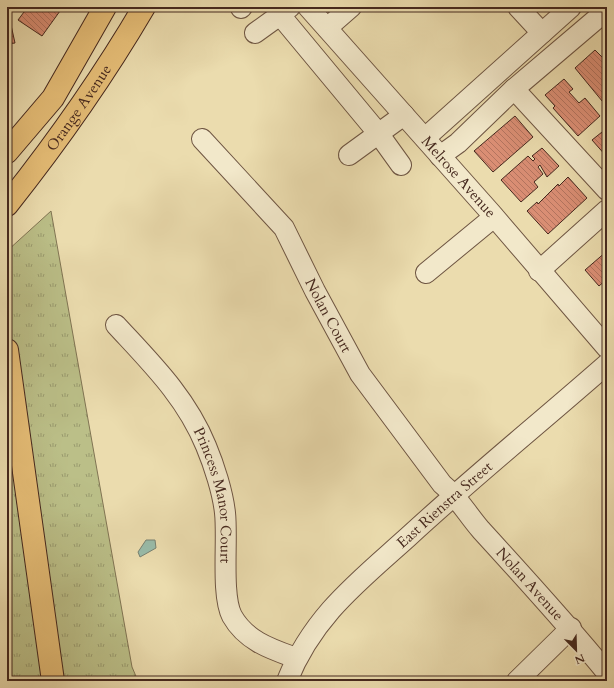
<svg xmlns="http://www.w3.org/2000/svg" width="614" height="688" font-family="Cardo,serif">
<defs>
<pattern id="grass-tufts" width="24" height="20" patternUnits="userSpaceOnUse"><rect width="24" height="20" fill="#bbbf88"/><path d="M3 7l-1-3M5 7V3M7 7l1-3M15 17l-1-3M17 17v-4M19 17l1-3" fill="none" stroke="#9a9b6f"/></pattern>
<pattern id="building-back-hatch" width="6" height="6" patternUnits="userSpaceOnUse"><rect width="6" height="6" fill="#da8e74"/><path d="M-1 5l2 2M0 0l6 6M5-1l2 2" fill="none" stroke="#b3745f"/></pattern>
</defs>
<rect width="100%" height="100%" fill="#ebdcae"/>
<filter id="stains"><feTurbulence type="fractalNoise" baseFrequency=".005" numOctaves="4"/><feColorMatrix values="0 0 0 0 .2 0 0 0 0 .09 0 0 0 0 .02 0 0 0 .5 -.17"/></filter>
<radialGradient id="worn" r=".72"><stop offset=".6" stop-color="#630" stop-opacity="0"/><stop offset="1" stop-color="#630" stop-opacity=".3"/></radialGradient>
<path fill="url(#grass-tufts)" stroke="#807453" d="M 51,211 L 132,667 L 138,681 L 12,681 L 7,670 L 7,251 Z"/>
<path fill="#98bcaa" stroke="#778172" d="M 146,540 L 155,540 L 156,548 L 140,557 L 138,552 Z"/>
<g fill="url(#building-back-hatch)" stroke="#45281e">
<path d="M 7,7 L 15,43 L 7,44 Z"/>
<path d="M 24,7 L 54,7 L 60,11 L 42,36 L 18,20 L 24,12 L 22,10 Z"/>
<path d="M 595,50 L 607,62 L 607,107 L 575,68 Z"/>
<path d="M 564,79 L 573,89 L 569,92 L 579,103 L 585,98 L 600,116 L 578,136 L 553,108 L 555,106 L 545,95 Z"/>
<path d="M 515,116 L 533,137 L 493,172 L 474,151 Z"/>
<path d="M 602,132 L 607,137 L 607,157 L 592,140 Z"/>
<path d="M 542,148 L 559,166 L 547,177 L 540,165 L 538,167 L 543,174 L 534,182 L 538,187 L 521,202 L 501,180 L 528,156 L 533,161 L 535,159 L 532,156 Z"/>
<path d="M 568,177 L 587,198 L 548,234 L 527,211 L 537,202 L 538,204 L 558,184 L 559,186 Z"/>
<path d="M 607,251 L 607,279 L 599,286 L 585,270 Z"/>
</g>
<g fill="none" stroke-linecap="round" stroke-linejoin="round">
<g stroke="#6e5542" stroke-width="22">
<g id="minor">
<path d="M 290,7 L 280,15 L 378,133 L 401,165"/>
<path id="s1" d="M 308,7 L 491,213 L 607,348"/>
<path d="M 518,7 L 542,33"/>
<path d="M 241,8 L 242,7"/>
<path d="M 327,28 L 351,7"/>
<path d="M 255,33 L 280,15"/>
<path d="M 514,89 L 607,190"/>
<path d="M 425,138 L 571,7"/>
<path id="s2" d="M 202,139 L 284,228 L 315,291 L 360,374 L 442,484 C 458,497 467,514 481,530 C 524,577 567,624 607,673"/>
<path d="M 349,155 L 404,115"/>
<path d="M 440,156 L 458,143 L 514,89 L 607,10"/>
<path d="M 539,271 L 607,210"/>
<path d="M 426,273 L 494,217"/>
<path id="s3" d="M 116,325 C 151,363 186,397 206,446 C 214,465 223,493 225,513 C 228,539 221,595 232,616 C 246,641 271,649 296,658"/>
<path id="s4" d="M 287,681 C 313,616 358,582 408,537 C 473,477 541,422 607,364"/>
<path d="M 517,681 L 571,628"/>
</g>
</g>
<g stroke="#45281e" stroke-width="24">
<g id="major">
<path d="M 7,152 L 53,98 L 105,7"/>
<path id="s5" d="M 7,205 C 57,142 103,77 144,7"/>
</g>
</g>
<g stroke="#45281e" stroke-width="24">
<path id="highway" d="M 7,350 L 53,681"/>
</g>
<use href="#minor" stroke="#f2e8ca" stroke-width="20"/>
<use href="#major" stroke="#e6be77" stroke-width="22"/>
<use href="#highway" stroke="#e6be77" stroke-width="22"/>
</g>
<g text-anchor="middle" stroke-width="3" stroke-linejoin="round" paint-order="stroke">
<g font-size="15" fill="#45281e" stroke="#f2e8ca">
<text dy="5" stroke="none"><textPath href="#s5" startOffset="121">Orange Avenue</textPath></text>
<text dy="5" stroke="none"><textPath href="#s1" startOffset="227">Melrose Avenue</textPath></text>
<text dy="5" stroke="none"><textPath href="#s2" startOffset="219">Nolan Court</textPath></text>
<text dy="5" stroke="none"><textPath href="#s3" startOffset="202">Princess Manor Court</textPath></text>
<text dy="5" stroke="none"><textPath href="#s4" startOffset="239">East Rienstra Street</textPath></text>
<text dy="5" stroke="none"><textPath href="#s2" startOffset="556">Nolan Avenue</textPath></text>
</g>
</g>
<rect width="614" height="688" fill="none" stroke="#ebdcae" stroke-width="24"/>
<rect x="8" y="8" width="598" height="672" fill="none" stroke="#45281e" stroke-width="2"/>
<rect x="12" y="12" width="590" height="664" fill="none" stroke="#45281e"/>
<g transform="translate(576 650) rotate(157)" stroke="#f2e8ca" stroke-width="3" paint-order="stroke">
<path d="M0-3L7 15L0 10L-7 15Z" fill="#45281e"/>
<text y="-6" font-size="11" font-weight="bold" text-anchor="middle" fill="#45281e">N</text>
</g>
<rect width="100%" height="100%" filter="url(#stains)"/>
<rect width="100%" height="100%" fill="url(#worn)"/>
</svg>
